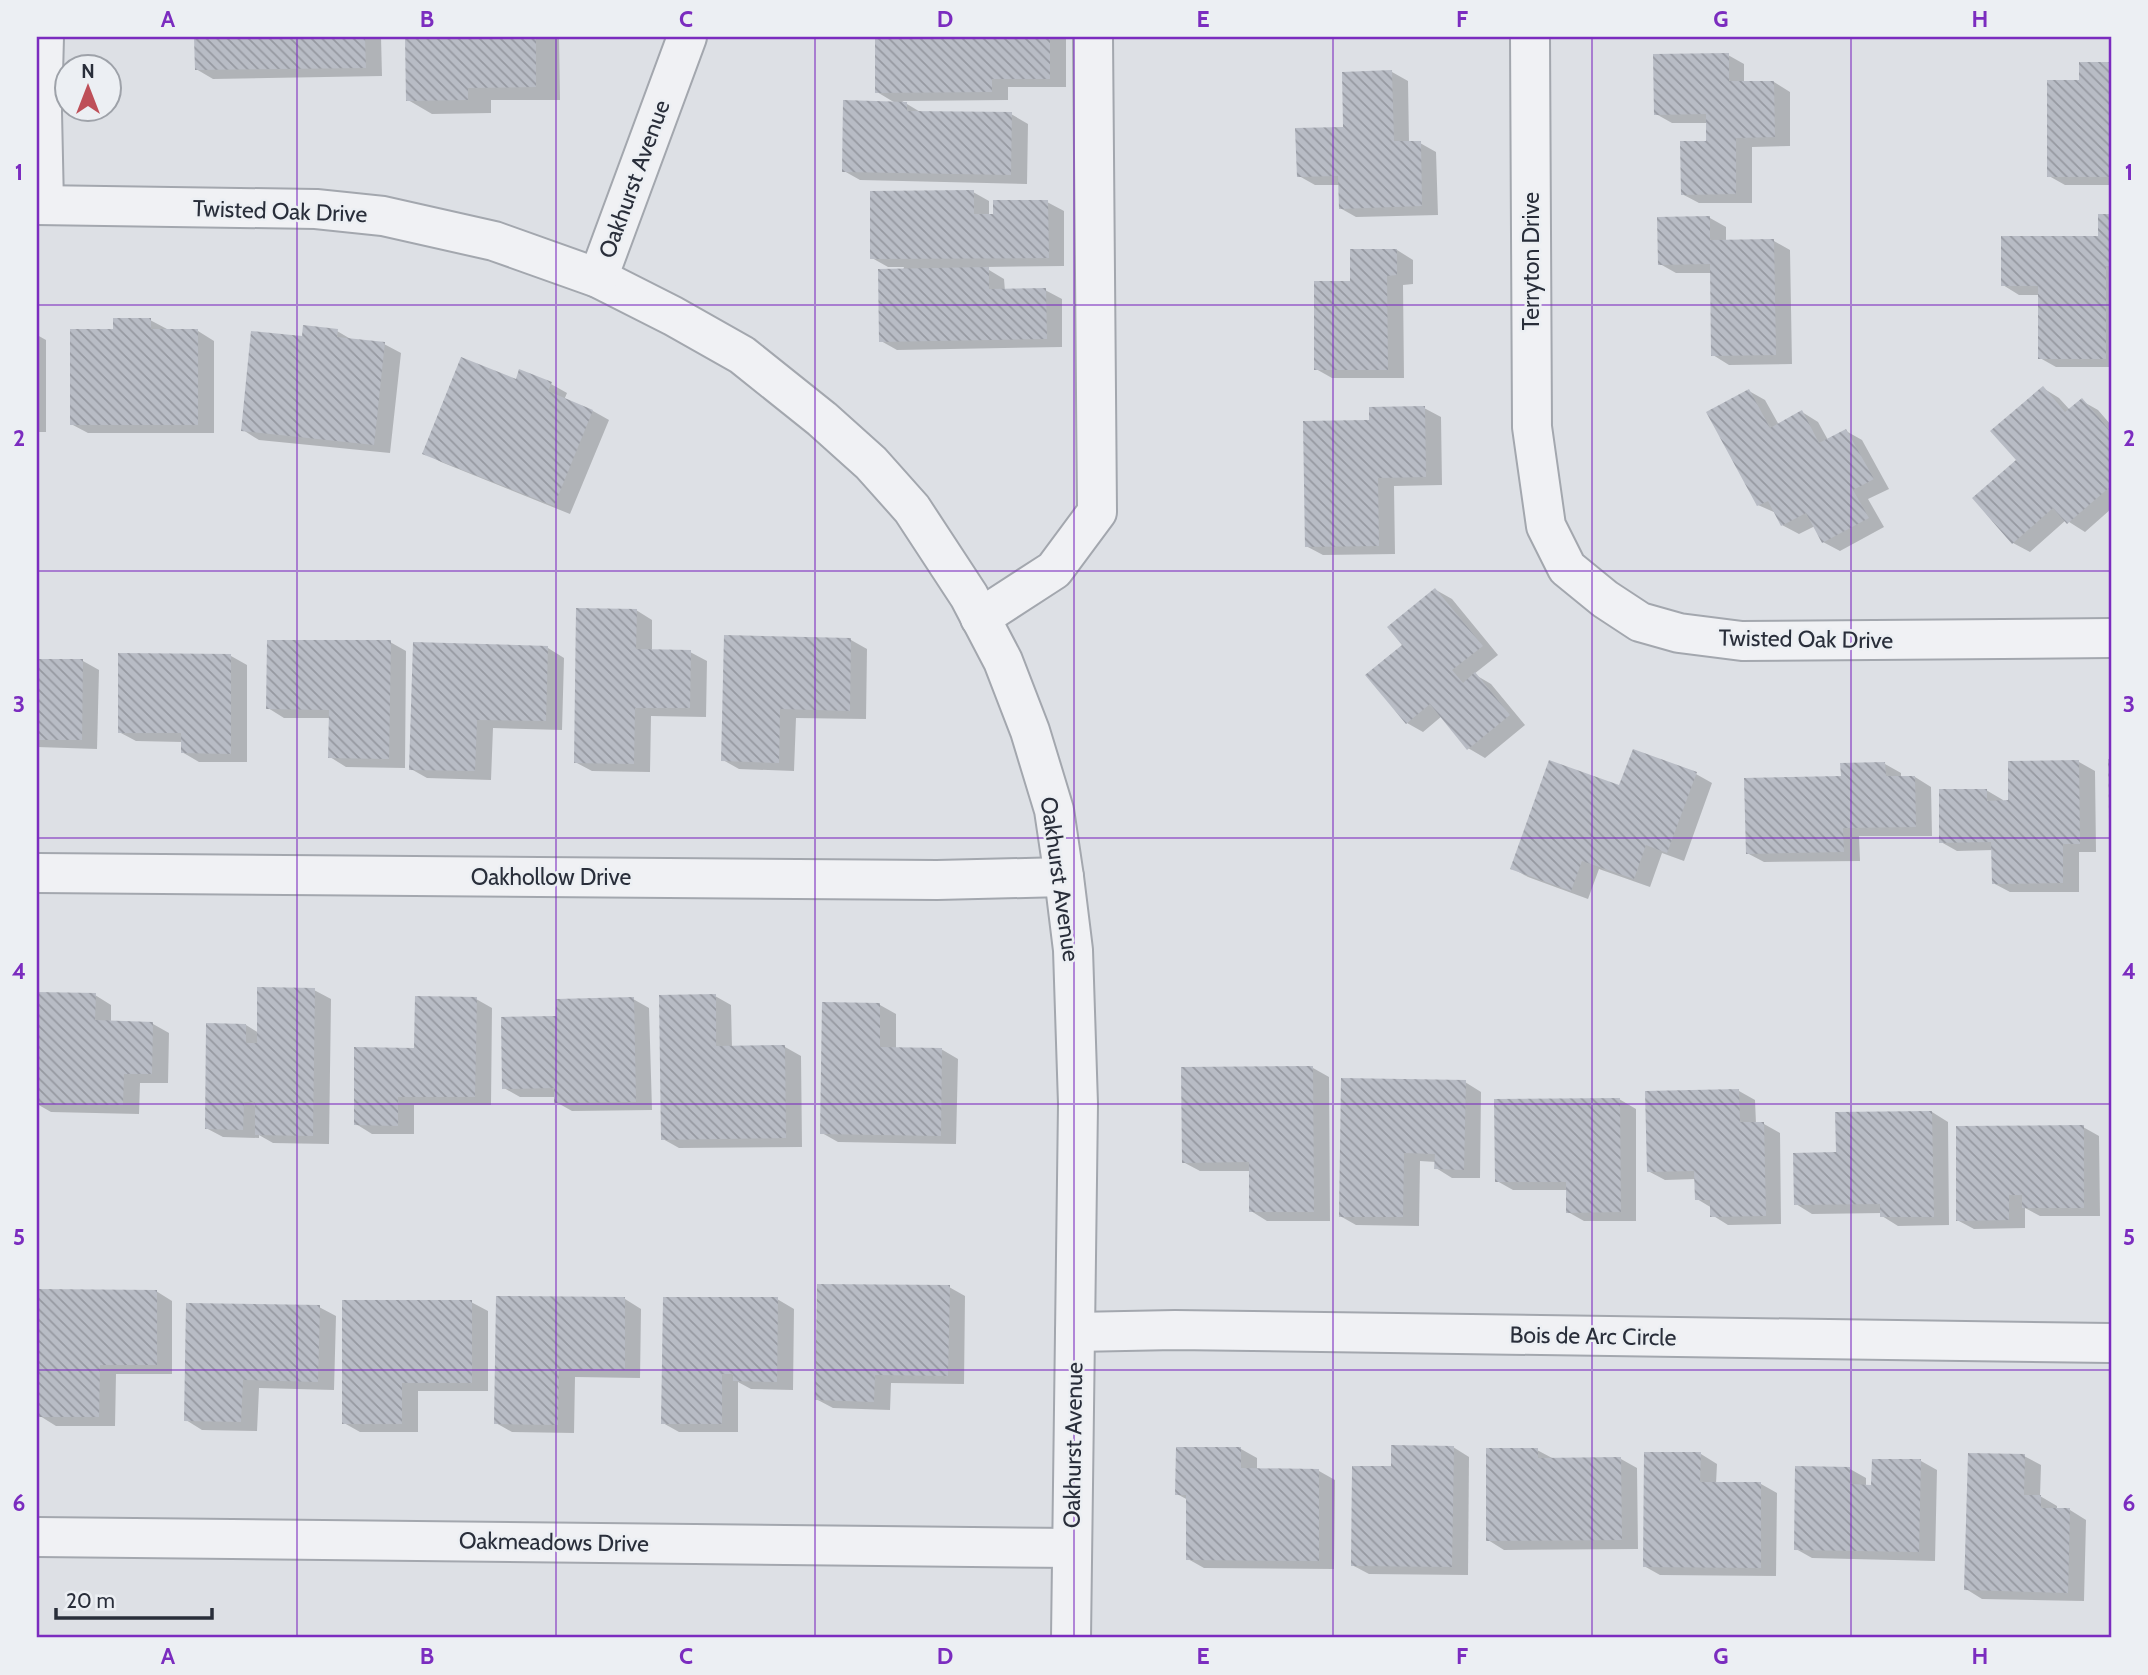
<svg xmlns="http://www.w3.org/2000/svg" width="2148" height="1675" font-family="Cabin,sans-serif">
<defs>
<pattern id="building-back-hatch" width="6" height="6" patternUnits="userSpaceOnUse" patternTransform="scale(1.75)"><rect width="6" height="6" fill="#b8bcc5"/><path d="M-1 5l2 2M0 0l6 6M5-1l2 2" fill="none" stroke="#9699a1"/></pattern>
</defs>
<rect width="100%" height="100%" fill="#dde0e5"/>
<g fill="#0003">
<path d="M 196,37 L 381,37 L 382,76 L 213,79 L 196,69 Z"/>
<path d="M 407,37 L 559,37 L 560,100 L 491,100 L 491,113 L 432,114 L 408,100 Z"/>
<path d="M 877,37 L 1066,37 L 1066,87 L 1008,87 L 1008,100 L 902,101 L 922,113 L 1011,114 L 1028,124 L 1027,184 L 860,180 L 844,171 L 897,104 L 877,92 Z"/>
<path d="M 1728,55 L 1744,64 L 1744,82 L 1774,82 L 1790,92 L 1790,146 L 1752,147 L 1752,203 L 1699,203 L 1682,194 L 1708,143 L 1708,123 L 1672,123 L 1656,114 Z"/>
<path d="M 2080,63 L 2111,63 L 2111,185 L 2065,185 L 2049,176 L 2080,81 Z"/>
<path d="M 1392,72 L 1408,81 L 1409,143 L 1420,143 L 1436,152 L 1438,215 L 1356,217 L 1340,208 L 1340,185 L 1315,185 L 1299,176 L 1345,129 Z"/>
<path d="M 973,192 L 989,201 L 989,216 L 1047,202 L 1064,211 L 1064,266 L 984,267 L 1004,279 L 1005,291 L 1045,290 L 1062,299 L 1062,347 L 897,350 L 881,341 L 904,267 L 888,267 L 872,258 Z"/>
<path d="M 2100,216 L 2111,216 L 2111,367 L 2056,367 L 2040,358 L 2040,295 L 2019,295 L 2003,285 L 2100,237 Z"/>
<path d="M 1710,218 L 1726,227 L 1726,241 L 1774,241 L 1790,250 L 1792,364 L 1729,365 L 1713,355 L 1712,273 L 1676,273 L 1660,264 Z"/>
<path d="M 1397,250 L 1413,260 L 1413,284 L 1403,285 L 1404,378 L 1332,378 L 1316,369 L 1352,283 Z"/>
<path d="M 150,320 L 167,329 L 198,331 L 214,341 L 214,433 L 88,433 L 71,424 L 114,330 Z"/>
<path d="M 337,331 L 354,341 L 384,344 L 401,353 L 390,453 L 259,440 L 243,430 L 304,338 Z"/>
<path d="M 37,335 L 46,340 L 46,432 L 37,432 Z"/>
<path d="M 517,382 L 551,384 L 567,393 L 564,400 L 593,411 L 609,420 L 570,514 L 441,462 L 425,453 Z"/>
<path d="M 2043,388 L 2059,398 L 2070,410 L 2082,401 L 2098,410 L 2111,425 L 2111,509 L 2085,532 L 2066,520 L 2030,552 L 2013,543 L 2018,461 Z"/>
<path d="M 1749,391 L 1765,400 L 1779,425 L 1802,412 L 1818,422 L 1828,440 L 1846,431 L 1862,440 L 1889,489 L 1868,499 L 1884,527 L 1840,551 L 1823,542 L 1815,526 L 1799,534 L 1782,525 L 1776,513 L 1758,505 Z"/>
<path d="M 1424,408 L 1441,417 L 1442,485 L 1394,486 L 1395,554 L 1323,555 L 1306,546 L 1371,422 Z"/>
<path d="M 1436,590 L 1452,599 L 1498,655 L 1474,674 L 1491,684 L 1525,725 L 1485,758 L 1468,748 L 1442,716 L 1423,732 L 1407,723 Z"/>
<path d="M 636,610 L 652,620 L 652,651 L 690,652 L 707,661 L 706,717 L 651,716 L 650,772 L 592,771 L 575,762 Z"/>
<path d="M 851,640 L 867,649 L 866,719 L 796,718 L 794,771 L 739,769 L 723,760 Z"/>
<path d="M 390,642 L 406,651 L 405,768 L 346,767 L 330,757 L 331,718 L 284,718 L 268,708 Z"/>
<path d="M 548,648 L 564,658 L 562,730 L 493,728 L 491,780 L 427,778 L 411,769 Z"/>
<path d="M 120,655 L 231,656 L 247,665 L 247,762 L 199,762 L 182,752 L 183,742 L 136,741 L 119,732 Z"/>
<path d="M 37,660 L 83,661 L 99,670 L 97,749 L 37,747 Z"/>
<path d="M 2079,762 L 2095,771 L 2096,852 L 2079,852 L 2079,892 L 2010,892 L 1993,883 L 1993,850 L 1957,851 L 1941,842 L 1986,790 L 2003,800 L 2003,802 L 2010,801 Z"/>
<path d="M 1885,764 L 1901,773 L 1901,777 L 1915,777 L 1931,787 L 1932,836 L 1859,836 L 1860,861 L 1764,862 L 1747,853 L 1843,778 Z"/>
<path d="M 1696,774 L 1712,783 L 1684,861 L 1662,853 L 1650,887 L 1599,869 L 1588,899 L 1528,877 L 1512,868 L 1620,787 Z"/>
<path d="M 314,990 L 331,999 L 329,1144 L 273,1143 L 259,1135 L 259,1138 L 223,1137 L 206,1128 L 246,1025 L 259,1033 Z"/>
<path d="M 37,994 L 95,995 L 111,1005 L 111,1022 L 153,1024 L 169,1033 L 168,1083 L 140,1083 L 139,1114 L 51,1112 L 37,1104 Z"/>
<path d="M 715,996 L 731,1005 L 732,1048 L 785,1047 L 801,1056 L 802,1147 L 679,1148 L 663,1139 Z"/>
<path d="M 476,999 L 492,1008 L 491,1105 L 414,1105 L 414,1134 L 372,1134 L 356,1124 L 416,1049 Z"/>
<path d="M 633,999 L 649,1008 L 652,1110 L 572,1111 L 556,1102 L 556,1097 L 520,1097 L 504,1088 L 558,1018 Z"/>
<path d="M 880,1005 L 896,1014 L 896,1049 L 941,1049 L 958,1059 L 956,1144 L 838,1142 L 822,1133 Z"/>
<path d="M 1313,1068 L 1329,1077 L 1330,1221 L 1267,1221 L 1251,1211 L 1251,1171 L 1200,1171 L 1183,1162 Z"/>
<path d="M 1465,1082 L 1481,1092 L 1480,1178 L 1452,1178 L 1436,1168 L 1436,1162 L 1420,1161 L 1419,1226 L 1356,1225 L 1340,1216 Z"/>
<path d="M 1739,1091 L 1755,1100 L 1756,1124 L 1764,1124 L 1780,1133 L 1781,1224 L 1728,1225 L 1712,1215 L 1712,1208 L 1697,1199 L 1696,1179 L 1665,1180 L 1648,1171 Z"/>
<path d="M 1619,1099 L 1636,1109 L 1636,1221 L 1584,1221 L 1568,1212 L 1568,1190 L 1513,1190 L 1497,1181 Z"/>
<path d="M 1932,1112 L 1948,1122 L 1949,1225 L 1898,1226 L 1882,1216 L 1882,1213 L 1812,1214 L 1796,1204 L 1837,1154 Z"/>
<path d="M 2083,1127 L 2099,1136 L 2100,1216 L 2040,1216 L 2025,1208 L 2025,1228 L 1974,1229 L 1957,1220 Z"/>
<path d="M 949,1287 L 965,1296 L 964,1384 L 891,1383 L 890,1410 L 833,1408 L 816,1399 Z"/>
<path d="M 156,1291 L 172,1301 L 172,1374 L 116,1374 L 115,1426 L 56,1426 L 40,1416 Z"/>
<path d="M 625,1299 L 641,1309 L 640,1378 L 575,1377 L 574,1433 L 512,1432 L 496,1423 Z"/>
<path d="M 777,1299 L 794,1309 L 793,1390 L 751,1389 L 738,1382 L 738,1432 L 679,1432 L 663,1423 Z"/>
<path d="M 471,1302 L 488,1311 L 488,1391 L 418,1391 L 418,1432 L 360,1432 L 344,1423 Z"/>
<path d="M 319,1307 L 336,1316 L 334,1390 L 259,1388 L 257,1431 L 202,1430 L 186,1420 Z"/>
<path d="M 1453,1447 L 1469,1457 L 1468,1575 L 1369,1574 L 1352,1565 L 1393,1468 Z"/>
<path d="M 1241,1449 L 1257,1458 L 1257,1470 L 1319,1471 L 1335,1480 L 1334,1569 L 1204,1568 L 1188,1559 L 1188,1500 L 1177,1494 Z"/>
<path d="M 1537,1450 L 1554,1459 L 1621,1459 L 1637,1468 L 1638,1549 L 1504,1550 L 1488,1540 Z"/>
<path d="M 1701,1454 L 1717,1464 L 1716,1484 L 1761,1484 L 1777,1493 L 1776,1576 L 1660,1575 L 1644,1566 Z"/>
<path d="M 2024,1456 L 2041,1465 L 2040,1496 L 2057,1506 L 2057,1510 L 2070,1510 L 2086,1520 L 2084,1601 L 1982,1599 L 1966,1589 Z"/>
<path d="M 1921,1461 L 1937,1470 L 1935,1561 L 1812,1558 L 1796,1549 L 1850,1469 L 1866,1478 L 1866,1487 L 1873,1487 Z"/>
</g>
<g fill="url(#building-back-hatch)">
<path d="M 194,37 L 365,37 L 366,68 L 195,70 Z"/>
<path d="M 405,37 L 536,37 L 536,87 L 468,88 L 468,100 L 406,101 Z"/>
<path d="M 875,37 L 1050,37 L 1050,79 L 992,79 L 992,92 L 875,93 Z"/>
<path d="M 1729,53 L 1729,81 L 1774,81 L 1775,137 L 1736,138 L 1736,194 L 1681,195 L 1680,141 L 1706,141 L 1706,114 L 1654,115 L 1653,54 Z"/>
<path d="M 2079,62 L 2111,62 L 2111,177 L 2047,177 L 2047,80 L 2079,80 Z"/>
<path d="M 1392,70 L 1394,141 L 1421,141 L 1422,206 L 1339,209 L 1338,176 L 1297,177 L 1295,128 L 1343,127 L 1342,72 Z"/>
<path d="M 843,100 L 907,102 L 907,111 L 1012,112 L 1011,175 L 842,172 Z"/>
<path d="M 974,190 L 974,214 L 993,214 L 993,200 L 1048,200 L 1049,258 L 870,259 L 870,191 Z"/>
<path d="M 2098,214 L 2111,214 L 2111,266 L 2106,266 L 2106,359 L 2038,359 L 2038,286 L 2001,286 L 2001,236 L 2098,236 Z"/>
<path d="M 1710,216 L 1710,240 L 1774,239 L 1776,355 L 1711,356 L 1710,264 L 1658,265 L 1657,217 Z"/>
<path d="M 1350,249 L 1397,249 L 1397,275 L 1387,276 L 1388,370 L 1314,370 L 1314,281 L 1350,281 Z"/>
<path d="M 989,267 L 989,289 L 1046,288 L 1047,339 L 879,342 L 878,269 Z"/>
<path d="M 113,318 L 151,318 L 151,329 L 198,329 L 198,425 L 70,425 L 70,329 L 113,329 Z"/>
<path d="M 303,325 L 338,329 L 337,337 L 385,342 L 374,445 L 241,431 L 251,331 L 302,336 Z"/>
<path d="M 461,357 L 516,379 L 519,369 L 552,382 L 548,391 L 593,410 L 554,506 L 422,454 Z"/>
<path d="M 2043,386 L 2065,412 L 2082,398 L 2111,432 L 2111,486 L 2067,524 L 2053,508 L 2012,544 L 1972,498 L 2016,460 L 1990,431 Z"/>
<path d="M 1749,389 L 1770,428 L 1802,410 L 1819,443 L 1846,429 L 1874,479 L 1853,490 L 1869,518 L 1822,543 L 1806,513 L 1781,526 L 1768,501 L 1757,506 L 1706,412 Z"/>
<path d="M 1425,406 L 1426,477 L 1378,478 L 1379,546 L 1305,547 L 1303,421 L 1369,420 L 1369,407 Z"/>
<path d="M 1435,588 L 1483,646 L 1452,670 L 1463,683 L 1475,672 L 1510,715 L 1467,750 L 1430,704 L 1406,724 L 1365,675 L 1402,645 L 1387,627 Z"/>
<path d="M 576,608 L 637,609 L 636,649 L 691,650 L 690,708 L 635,708 L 634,764 L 574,763 Z"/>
<path d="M 724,635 L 851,638 L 850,711 L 780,709 L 779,763 L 721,761 Z"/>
<path d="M 267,640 L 391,640 L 389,759 L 328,758 L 329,710 L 266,709 Z"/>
<path d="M 413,642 L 548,646 L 546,721 L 477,720 L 475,771 L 409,770 Z"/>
<path d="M 118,653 L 231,654 L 231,754 L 181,753 L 181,733 L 118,733 Z"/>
<path d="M 37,659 L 83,659 L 82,740 L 37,740 Z"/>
<path d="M 1633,749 L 1697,772 L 1667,853 L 1646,845 L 1634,879 L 1582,861 L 1571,891 L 1510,869 L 1549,760 L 1619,785 Z"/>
<path d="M 2108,759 L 2111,759 L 2111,822 L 2109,822 Z"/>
<path d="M 2079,760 L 2080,844 L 2063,844 L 2063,883 L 1992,884 L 1991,842 L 1939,843 L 1939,789 L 1987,789 L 1987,801 L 2008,800 L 2008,761 Z"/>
<path d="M 1885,762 L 1886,776 L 1915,776 L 1916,827 L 1843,828 L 1844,852 L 1746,854 L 1744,778 L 1841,776 L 1840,763 Z"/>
<path d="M 257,987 L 315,988 L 313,1136 L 255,1135 L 255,1102 L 244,1102 L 243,1130 L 205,1129 L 206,1023 L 246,1024 L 246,1043 L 257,1043 Z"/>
<path d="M 37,992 L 96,993 L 95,1020 L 153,1022 L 152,1074 L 124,1074 L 123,1105 L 37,1104 Z"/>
<path d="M 716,994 L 716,1046 L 785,1045 L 786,1138 L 661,1140 L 659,995 Z"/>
<path d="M 415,996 L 477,997 L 475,1097 L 398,1097 L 398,1126 L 354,1125 L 354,1047 L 414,1048 Z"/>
<path d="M 634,997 L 636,1102 L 554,1103 L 554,1088 L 502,1089 L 501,1017 L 556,1016 L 556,999 Z"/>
<path d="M 822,1002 L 880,1003 L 880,1047 L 942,1048 L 941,1136 L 820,1134 Z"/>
<path d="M 1313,1066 L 1314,1212 L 1249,1212 L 1249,1162 L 1182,1163 L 1181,1067 Z"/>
<path d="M 1341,1078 L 1466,1080 L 1464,1170 L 1434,1169 L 1435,1154 L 1404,1153 L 1403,1217 L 1339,1217 Z"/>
<path d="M 1739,1089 L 1740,1122 L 1764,1122 L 1766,1216 L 1710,1217 L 1710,1200 L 1695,1200 L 1694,1171 L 1647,1172 L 1645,1091 Z"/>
<path d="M 1620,1098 L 1621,1212 L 1566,1213 L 1566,1182 L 1495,1182 L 1494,1099 Z"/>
<path d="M 1932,1111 L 1934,1217 L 1880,1217 L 1880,1204 L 1794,1205 L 1793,1153 L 1836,1152 L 1835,1112 Z"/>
<path d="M 2084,1125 L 2084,1208 L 2022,1208 L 2022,1195 L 2009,1195 L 2009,1220 L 1956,1221 L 1956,1126 Z"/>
<path d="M 817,1284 L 950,1285 L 948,1376 L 875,1375 L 874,1402 L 815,1400 Z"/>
<path d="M 38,1289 L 157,1290 L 157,1365 L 100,1365 L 99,1417 L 38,1417 Z"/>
<path d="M 496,1296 L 625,1297 L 625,1370 L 559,1369 L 558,1425 L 494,1424 Z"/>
<path d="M 663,1297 L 778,1297 L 777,1382 L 733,1381 L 733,1374 L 722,1374 L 722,1424 L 661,1424 Z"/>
<path d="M 342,1300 L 472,1300 L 472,1383 L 402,1383 L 402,1424 L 342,1424 Z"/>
<path d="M 186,1303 L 320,1305 L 318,1382 L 243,1380 L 241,1422 L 184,1421 Z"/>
<path d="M 1391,1445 L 1454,1446 L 1452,1567 L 1351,1566 L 1352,1466 L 1391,1466 Z"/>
<path d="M 1176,1447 L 1241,1447 L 1241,1468 L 1319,1469 L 1319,1561 L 1186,1560 L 1186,1495 L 1175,1495 Z"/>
<path d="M 1486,1448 L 1538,1448 L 1538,1458 L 1621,1457 L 1622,1540 L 1486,1541 Z"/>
<path d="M 1644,1452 L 1701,1452 L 1700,1482 L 1761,1482 L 1761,1568 L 1643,1567 Z"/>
<path d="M 1968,1453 L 2025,1454 L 2024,1495 L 2041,1495 L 2041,1508 L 2070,1508 L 2068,1593 L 1964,1590 Z"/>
<path d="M 1872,1459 L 1921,1459 L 1919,1552 L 1794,1550 L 1795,1466 L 1850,1467 L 1850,1484 L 1871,1485 Z"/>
</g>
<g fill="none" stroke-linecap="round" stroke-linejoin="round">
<g stroke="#a3a7ae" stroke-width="42">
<g id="minor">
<path d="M 1530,37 L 1532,427 L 1546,526 L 1567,568 L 1605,599 L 1640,622 L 1679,633 L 1742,641 L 2111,638"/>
<path d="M 37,205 L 316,209 L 383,216 L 494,241 L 598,278 L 673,316 L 742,355 L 822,419 L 871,463 L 912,509 L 969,596 L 1003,661 L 1030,731 L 1054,810 L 1064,877 L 1073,950 L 1078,1104 L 1071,1638"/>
<path d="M 44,205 L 42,112 L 44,37"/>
<path d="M 598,278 L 687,37"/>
<path d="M 980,618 L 1054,570 L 1097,512 L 1093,37"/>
<path d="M 37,873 L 937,880 L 1064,877"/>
<path d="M 1075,1332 L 1175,1330 L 2111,1343"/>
<path d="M 37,1537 L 1072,1548"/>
</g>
</g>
<use href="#minor" stroke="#f0f1f4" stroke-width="38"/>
</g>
<path fill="none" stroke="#7b2cbf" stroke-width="2" stroke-opacity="0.55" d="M 297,37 L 297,1638M 556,37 L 556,1638M 815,37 L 815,1638M 1074,37 L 1074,1638M 1333,37 L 1333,1638M 1592,37 L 1592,1638M 1851,37 L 1851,1638M 37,305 L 2111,305M 37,571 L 2111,571M 37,838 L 2111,838M 37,1104 L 2111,1104M 37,1370 L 2111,1370"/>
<g text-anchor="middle" stroke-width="5" stroke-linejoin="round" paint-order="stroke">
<g font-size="23" fill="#292e3a" stroke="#eceff3">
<text transform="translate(634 179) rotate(-70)" y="8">Oakhurst Avenue</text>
<text transform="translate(280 211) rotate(2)" y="8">Twisted Oak Drive</text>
<text transform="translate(1531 261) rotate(-90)" y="8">Terryton Drive</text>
<text transform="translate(1806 639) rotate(1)" y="8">Twisted Oak Drive</text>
<text x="551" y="885">Oakhollow Drive</text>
<text transform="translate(1060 879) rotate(82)" y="8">Oakhurst Avenue</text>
<text transform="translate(1593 1336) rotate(1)" y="8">Bois de Arc Circle</text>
<text transform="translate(1073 1445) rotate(-89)" y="8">Oakhurst Avenue</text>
<text transform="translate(554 1542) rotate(1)" y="8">Oakmeadows Drive</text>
</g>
</g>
<rect width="2148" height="1675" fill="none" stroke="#eceff3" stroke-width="77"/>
<g transform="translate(88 88)"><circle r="33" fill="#eceff3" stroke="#9ea2a9" stroke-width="2"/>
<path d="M0-5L12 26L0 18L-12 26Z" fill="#be4f58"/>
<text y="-10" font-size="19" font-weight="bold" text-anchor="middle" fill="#292e3a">N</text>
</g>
<path d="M56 1608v10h156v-10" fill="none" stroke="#292e3a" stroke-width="3.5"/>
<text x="66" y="1608" font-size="21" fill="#292e3a" stroke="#eceff3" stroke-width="5" paint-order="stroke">20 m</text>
<rect x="38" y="38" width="2072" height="1598" fill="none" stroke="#7b2cbf" stroke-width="2.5"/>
<g font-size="23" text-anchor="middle" font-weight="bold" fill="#7b2cbf">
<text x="168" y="27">A</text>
<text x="427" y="27">B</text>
<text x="686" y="27">C</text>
<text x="945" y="27">D</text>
<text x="1203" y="27">E</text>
<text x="1462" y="27">F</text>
<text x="1721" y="27">G</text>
<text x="1980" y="27">H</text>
<text x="19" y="180">1</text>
<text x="2129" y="180">1</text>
<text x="19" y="446">2</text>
<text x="2129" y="446">2</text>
<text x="19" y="712">3</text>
<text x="2129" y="712">3</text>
<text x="19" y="979">4</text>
<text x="2129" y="979">4</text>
<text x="19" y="1245">5</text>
<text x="2129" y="1245">5</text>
<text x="19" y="1511">6</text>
<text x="2129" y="1511">6</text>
<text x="168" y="1664">A</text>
<text x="427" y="1664">B</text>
<text x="686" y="1664">C</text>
<text x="945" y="1664">D</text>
<text x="1203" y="1664">E</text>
<text x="1462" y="1664">F</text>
<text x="1721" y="1664">G</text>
<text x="1980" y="1664">H</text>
</g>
</svg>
